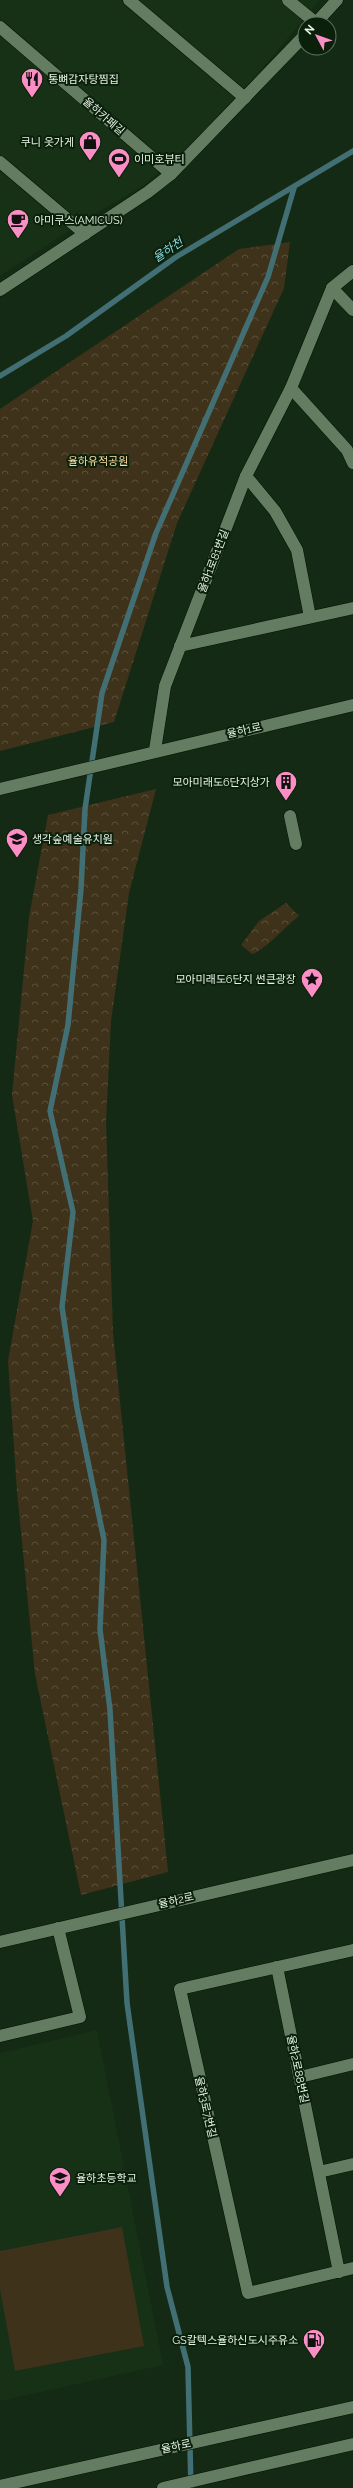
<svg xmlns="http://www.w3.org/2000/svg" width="353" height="2488" font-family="Raleway,'Noto Sans KR',sans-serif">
<defs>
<pattern id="park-crowns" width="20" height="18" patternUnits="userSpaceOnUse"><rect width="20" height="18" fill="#3f321a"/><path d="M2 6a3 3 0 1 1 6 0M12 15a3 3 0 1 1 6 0" fill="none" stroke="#5b503b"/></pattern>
</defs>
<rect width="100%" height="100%" fill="#152a14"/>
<g fill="#163115">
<path d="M 0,0 L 320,0 L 256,76 L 190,146 L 143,186 L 101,210 L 0,276 Z"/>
<path d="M 97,2030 L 163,2365 L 0,2401 L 0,2053 Z"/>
</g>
<g fill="url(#park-crowns)">
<path d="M 290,242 L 284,288 L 177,523 L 114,722 L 0,751 L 0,409 L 239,249 Z"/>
<path d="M 156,789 L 129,893 L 111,1021 L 106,1122 L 113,1333 L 168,1872 L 81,1895 L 35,1674 L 17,1491 L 8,1361 L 33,1221 L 12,1095 L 29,917 L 48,815 Z"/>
<path d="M 286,903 L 299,916 C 286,926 264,951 252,954 L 241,945 L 259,921 Z"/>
</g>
<path fill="#3f321a" d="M 122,2227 L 144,2346 L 15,2371 L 0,2289 L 0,2251 Z"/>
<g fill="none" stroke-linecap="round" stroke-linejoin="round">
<g stroke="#426f74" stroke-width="5.5">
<path d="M 0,376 L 66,336 L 176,257 L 353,151"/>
<path d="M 191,2488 L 188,2367 L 167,2287 L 127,2003 L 110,1710 L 100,1629 L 104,1540 L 77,1408 L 62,1307 L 73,1212 L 50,1111 L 68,1025 L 81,889 L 85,809 L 102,693 L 156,533 L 268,277 L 294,188"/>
</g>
<g stroke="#011201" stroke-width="13">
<g id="street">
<path d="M 129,0 L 245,98"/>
<path d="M 288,0 L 316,23"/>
<path d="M 315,24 L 337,0"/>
<path d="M 0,27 L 171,174"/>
<path d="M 0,162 L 85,234"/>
<path d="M 332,288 L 353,310"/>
<path d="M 0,290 L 148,192 L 171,174 L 305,35"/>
<path d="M 291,388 L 347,450 L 353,463"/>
<path d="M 246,476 L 275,511 L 297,550 L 310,617"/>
<path d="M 180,646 L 353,608"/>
<path d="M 155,750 L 165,686 L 246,476 L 291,388 L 332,288 L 353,271"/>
<path d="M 290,816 L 296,844"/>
<path d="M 353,1950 L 180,1989 L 248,2293 L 353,2268"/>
<path d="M 277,1967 L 339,2272"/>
<path d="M 0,2036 L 80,2017 L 58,1928"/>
<path d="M 300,2077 L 353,2064"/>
<path d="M 319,2172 L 353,2164"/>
</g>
</g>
<g stroke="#011201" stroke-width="13">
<g id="secondary">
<path d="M 0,789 L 353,705"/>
<path d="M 0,1942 L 353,1860"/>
<path d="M 0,2486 L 353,2407"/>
<path d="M 163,2488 L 353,2444"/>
</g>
</g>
<use href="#street" stroke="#647c62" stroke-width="12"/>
<use href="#secondary" stroke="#647c62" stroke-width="12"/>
</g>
<defs>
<g id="restaurant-pin" transform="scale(1.15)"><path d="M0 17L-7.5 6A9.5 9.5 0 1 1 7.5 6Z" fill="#fb8fc5" stroke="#0b200b"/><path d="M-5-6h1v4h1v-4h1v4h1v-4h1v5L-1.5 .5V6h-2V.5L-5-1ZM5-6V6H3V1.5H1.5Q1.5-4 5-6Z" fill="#111"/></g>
<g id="shop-pin" transform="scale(1.15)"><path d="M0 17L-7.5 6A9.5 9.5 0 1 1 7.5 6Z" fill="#fb8fc5" stroke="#0b200b"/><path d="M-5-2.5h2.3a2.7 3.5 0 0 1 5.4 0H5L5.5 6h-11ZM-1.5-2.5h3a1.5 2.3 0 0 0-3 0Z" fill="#111"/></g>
<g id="stadium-pin" transform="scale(1.15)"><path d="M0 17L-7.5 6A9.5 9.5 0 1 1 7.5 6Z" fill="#fb8fc5" stroke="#0b200b"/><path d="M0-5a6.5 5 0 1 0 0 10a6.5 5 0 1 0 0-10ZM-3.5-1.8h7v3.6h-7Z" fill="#111"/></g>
<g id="cafe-pin" transform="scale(1.15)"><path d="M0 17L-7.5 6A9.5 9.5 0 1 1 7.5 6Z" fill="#fb8fc5" stroke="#0b200b"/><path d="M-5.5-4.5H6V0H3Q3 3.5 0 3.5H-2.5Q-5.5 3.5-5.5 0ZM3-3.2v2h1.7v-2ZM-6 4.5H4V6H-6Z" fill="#111"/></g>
<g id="building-pin" transform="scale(1.15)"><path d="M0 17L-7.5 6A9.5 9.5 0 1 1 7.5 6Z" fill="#fb8fc5" stroke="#0b200b"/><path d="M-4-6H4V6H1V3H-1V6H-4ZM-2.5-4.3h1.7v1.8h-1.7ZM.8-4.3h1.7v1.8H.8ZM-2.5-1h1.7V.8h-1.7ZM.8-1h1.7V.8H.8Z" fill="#111"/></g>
<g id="school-pin" transform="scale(1.15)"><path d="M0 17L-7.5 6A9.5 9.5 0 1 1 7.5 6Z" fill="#fb8fc5" stroke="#0b200b"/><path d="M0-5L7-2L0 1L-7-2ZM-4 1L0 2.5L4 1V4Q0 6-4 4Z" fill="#111"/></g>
<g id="sight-pin" transform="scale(1.15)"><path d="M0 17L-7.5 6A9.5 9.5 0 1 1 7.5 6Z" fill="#fb8fc5" stroke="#0b200b"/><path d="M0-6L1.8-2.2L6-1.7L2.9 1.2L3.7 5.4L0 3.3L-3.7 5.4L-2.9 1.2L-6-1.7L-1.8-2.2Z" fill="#111"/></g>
<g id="fuel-pin" transform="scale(1.15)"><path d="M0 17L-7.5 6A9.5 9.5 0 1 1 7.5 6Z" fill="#fb8fc5" stroke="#0b200b"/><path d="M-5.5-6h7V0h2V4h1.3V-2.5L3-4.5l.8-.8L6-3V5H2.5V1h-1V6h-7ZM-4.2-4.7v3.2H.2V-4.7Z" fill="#111"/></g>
</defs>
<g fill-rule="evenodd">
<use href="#restaurant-pin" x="32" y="79"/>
<use href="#shop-pin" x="90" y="142"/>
<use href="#stadium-pin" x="119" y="159"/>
<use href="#cafe-pin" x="18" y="220"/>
<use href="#building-pin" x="286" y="782"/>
<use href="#school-pin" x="17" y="839"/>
<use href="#sight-pin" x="312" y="979"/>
<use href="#school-pin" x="60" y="2178"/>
<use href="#fuel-pin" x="314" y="2340"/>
</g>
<g text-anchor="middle" stroke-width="4" stroke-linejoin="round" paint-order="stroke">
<g font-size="11" fill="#e5f2e4" stroke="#0b200b" text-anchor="start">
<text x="48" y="83">통뼈감자탕찜집</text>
<text x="74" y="146" text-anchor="end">쿠니 옷가게</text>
<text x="134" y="163">이미호뷰티</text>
<text x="34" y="224">아미쿠스(AMICUS)</text>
<text x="270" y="786" text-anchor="end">모아미래도6단지상가</text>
<text x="32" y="843">생각숲예술유치원</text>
<text x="296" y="983" text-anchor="end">모아미래도6단지 썬큰광장</text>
<text x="76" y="2182">율하초등학교</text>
<text x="298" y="2344" text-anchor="end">GS칼텍스율하신도시주유소</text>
</g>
<g font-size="11" fill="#e5f2e4" stroke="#0b200b">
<text transform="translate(104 116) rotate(41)" y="4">율하카페길</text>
<text transform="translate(213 561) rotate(-69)" y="4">율하1로81번길</text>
<text transform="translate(244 730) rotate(-13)" y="4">율하1로</text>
<text transform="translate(176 1900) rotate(-13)" y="4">율하2로</text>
<text transform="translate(298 2069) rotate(78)" y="4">율하2로88번길</text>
<text transform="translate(206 2107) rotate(77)" y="4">율하3로7번길</text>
<text transform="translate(176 2446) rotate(-12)" y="4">율하로</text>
</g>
<g font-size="11" fill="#fcdca4" stroke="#0b200b">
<text x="98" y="465">율하유적공원</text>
</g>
<g font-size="12" font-style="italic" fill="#8adbe3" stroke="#0b200b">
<text transform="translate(168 250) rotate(-34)" y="4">율하천</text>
</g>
</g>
<g transform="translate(317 36) rotate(311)"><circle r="19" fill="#0b200b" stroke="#627462"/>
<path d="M0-3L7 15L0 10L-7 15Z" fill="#fb8fc5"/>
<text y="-6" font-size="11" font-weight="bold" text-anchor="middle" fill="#e5f2e4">N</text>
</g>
</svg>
